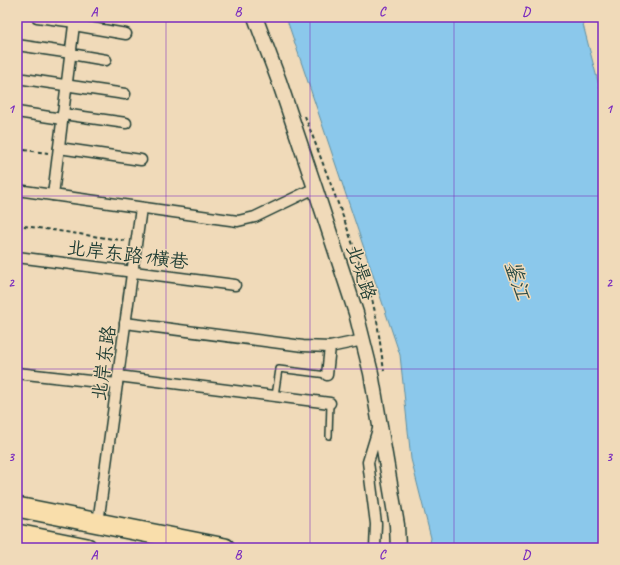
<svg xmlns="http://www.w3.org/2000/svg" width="620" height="565" font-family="Caveat,'LXGW WenKai TC',sans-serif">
<rect width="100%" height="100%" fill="#f0dab9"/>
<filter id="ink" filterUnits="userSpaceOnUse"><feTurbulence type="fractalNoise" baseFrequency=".025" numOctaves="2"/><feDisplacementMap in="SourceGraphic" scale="8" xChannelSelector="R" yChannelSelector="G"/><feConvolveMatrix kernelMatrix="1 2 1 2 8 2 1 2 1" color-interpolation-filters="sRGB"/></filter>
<g filter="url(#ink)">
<path fill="#8bc8eb" stroke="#6090a2" d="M 286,17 L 581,17 L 603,101 L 603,548 L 429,548 L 431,538 L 411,459 L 400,355 Z"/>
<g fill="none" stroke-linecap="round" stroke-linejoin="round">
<g stroke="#1f3d34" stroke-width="8">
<g id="lane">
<path d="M 275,396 L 279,369 L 327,375"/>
<path d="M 329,436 L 330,403"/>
</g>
</g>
<g stroke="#1f3d34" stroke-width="13">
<g id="street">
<path d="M 37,17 L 75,22"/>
<path d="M 74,25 L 126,34"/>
<path d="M 17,45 L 71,53"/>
<path d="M 71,54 L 106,60"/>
<path d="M 17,78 L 125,94"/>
<path d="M 17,112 L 62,119"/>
<path d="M 63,114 L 126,123"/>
<path d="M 59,148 L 141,160"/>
<path d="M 17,190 L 223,219 L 238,221 L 255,217 L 315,188"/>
<path d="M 53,195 L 75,17"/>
<path d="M 17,257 L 235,285"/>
<path d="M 125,323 L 303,346 L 330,347"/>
<path d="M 17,373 L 117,384"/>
<path d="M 327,375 L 330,347 L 363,340"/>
<path d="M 118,376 L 330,403"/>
<path d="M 98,523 L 141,208"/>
<path d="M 375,548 L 376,524 L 368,462 L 379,426"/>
</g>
</g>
<g stroke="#1f3d34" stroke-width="17">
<path id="secondary" d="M 255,17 L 279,81 L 315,188 L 356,313 L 371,373 L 397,525 L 398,548"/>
</g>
<g stroke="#1f3d34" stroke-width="22">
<g id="highway">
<path d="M 17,507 L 225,548"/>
<path d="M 17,534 L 87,548"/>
</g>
</g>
<g stroke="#1f3d34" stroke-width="2" stroke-dasharray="4 3" stroke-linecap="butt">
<path d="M 601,17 L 603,25"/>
<path d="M 305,116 L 345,222 L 372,299 L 377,321 L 384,371"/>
<path d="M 17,149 L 48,153"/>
<path d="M 17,225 L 127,241"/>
</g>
<use href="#lane" stroke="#f0dab9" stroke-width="5"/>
<use href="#street" stroke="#f0dab9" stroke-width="10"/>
<use href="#secondary" stroke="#f0dab9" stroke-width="14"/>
<use href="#highway" stroke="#f9deab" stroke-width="19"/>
</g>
</g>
<path fill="none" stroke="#7b2cbf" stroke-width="1" stroke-opacity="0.55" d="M 166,17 L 166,548M 310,17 L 310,548M 454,17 L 454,548M 17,196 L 603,196M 17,369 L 603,369"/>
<g text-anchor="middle" stroke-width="3" stroke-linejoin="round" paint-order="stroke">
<g font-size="19" fill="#1f3d34" stroke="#f0dab9">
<text transform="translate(128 254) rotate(7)" y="7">北岸东路1横巷</text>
<text transform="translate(362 272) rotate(72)" y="7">北堤路</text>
<text transform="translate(103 363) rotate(-82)" y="7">北岸东路</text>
</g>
<g font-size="20" font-style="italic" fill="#2a4b46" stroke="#f0dab9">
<text transform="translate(518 280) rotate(72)" y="7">鉴江</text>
</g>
</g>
<rect width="620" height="565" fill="none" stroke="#f0dab9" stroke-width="44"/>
<rect x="22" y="22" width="576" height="521" fill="none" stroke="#7b2cbf" stroke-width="1.5"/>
<g font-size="13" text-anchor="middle" font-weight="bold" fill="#7b2cbf">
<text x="94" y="16">A</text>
<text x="238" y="16">B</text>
<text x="382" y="16">C</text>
<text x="526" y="16">D</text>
<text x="11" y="113">1</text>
<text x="609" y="113">1</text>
<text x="11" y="287">2</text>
<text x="609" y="287">2</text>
<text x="11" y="461">3</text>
<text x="609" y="461">3</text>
<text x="94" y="559">A</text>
<text x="238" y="559">B</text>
<text x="382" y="559">C</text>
<text x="526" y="559">D</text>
</g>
</svg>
